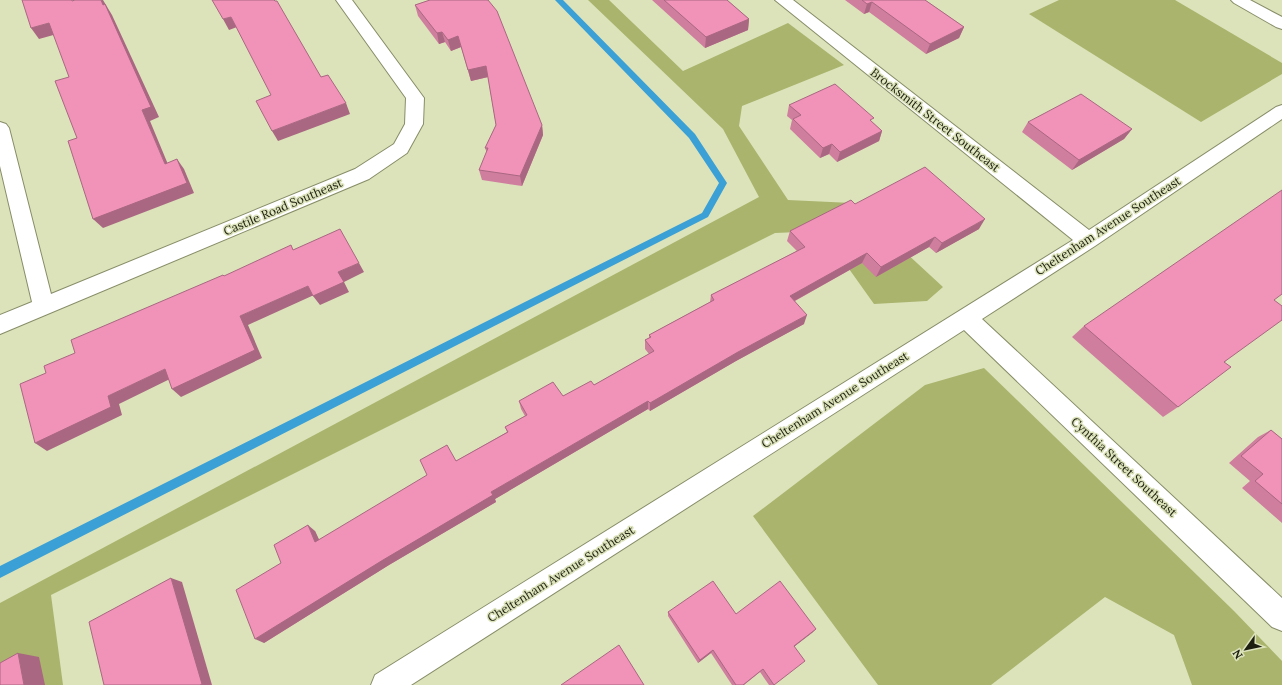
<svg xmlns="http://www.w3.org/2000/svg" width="1282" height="685" font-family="Lora,serif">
<rect width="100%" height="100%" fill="#dce3bb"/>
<g fill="#aab46d">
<path d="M 588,0 L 609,0 L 683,71 L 788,23 L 844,65 L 742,106 L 739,126 L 788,200 L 852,203 L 943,287 L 927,301 L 874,304 L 822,231 L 775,233 L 51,595 L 63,685 L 0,685 L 0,603 L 759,197 L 723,129 Z"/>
<path d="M 1059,0 L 1175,0 L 1282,63 L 1282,74 L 1201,122 L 1029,14 Z"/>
<path d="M 984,368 L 1234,611 L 1282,661 L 1282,685 L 1192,685 L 1174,635 L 1105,597 L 991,685 L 878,685 L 753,516 L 925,385 Z"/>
</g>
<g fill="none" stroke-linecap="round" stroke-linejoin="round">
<path fill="#3aa0d5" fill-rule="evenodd" d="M 555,0 L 563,0 L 695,134 L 727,183 L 708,217 L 0,578 L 0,566 L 702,213 L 719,183 L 689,138 Z"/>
<g stroke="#878d67" stroke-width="2">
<g id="minor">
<path d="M 336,0 L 352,0 L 424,98 L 423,124 L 407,153 L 369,179 L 0,334 L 0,315 L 32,302 L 0,166 L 0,122 L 6,124 L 9,128 L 51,294 L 355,169 L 394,144 L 405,124 L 406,98 Z"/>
<path d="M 775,0 L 793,0 L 1089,230 L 1276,107 L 1282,105 L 1282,119 L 1095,246 L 982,319 L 1282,598 L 1282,631 L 1272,627 L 964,330 L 411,685 L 371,685 L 375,675 L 1073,240 Z"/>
<path d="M 1231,0 L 1250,0 L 1282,17 L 1282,29 L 1276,27 L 1234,3 Z"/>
</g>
</g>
<use href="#minor" fill="#fff" fill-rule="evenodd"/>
</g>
<g fill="#cf7e9e">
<path d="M 430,0 L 542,125 L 543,135 L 522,186 L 482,180 L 479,170 L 487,153 L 485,148 L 496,125 L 488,77 L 471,81 L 461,47 L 451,51 L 445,42 L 439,44 L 418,16 L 415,5 Z"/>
<path d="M 652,0 L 727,0 L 749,19 L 748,30 L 705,48 Z"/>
<path d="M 845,0 L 925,0 L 964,27 L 959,38 L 926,54 L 869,12 L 864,14 Z"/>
<path d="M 789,105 L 872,122 L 882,131 L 879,141 L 837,162 L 829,154 L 820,158 L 790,129 L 792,120 L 787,116 Z"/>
<path d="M 1028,122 L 1132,129 L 1124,139 L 1072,170 L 1022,132 Z"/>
<path d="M 855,204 L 979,229 L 936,253 L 929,247 L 876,277 L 862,263 L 795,301 L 804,324 L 736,361 L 650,411 L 648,409 L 495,499 L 496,502 L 389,565 L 264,643 L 281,563 L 315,531 L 319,540 L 456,461 L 507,432 L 505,427 L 525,416 L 521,409 L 519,401 L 563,396 L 594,385 L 649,354 L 645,349 L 645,340 L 649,338 L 649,335 L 710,302 L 711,295 L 797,251 L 787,241 L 790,231 Z"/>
<path d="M 1274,300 L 1225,362 L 1178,407 L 1163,417 L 1072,337 L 1084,326 Z"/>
<path d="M 1271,430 L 1282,439 L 1282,523 L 1242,488 L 1250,481 L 1229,463 L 1258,437 Z"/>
<path d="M 668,612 L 736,614 L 816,629 L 795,646 L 774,685 L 769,685 L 760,672 L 744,685 L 732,685 L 711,653 L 698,663 L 668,616 Z"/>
</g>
<g fill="#a96781">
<path d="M 101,0 L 103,0 L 112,15 L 159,117 L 150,121 L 172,174 L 165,164 L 142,110 Z"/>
<path d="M 872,2 L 869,12 L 864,14 L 867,4 Z"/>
<path d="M 231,17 L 237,27 L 229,30 L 223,19 Z"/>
<path d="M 749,19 L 748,30 L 705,48 L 706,37 Z"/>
<path d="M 49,23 L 57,34 L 39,39 L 31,28 Z"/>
<path d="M 964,27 L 959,38 L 926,54 L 930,44 Z"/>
<path d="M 442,32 L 445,42 L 439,44 L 437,33 Z"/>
<path d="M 458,36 L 461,47 L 451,51 L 448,40 Z"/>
<path d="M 486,66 L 488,77 L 471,81 L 468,70 Z"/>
<path d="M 346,103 L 350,114 L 278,141 L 272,131 Z"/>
<path d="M 542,125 L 543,135 L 522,186 L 520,176 Z"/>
<path d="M 1132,129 L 1124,139 L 1072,170 L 1079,160 Z"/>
<path d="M 882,131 L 879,141 L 837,162 L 840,152 Z"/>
<path d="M 832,144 L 829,154 L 820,158 L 823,148 Z"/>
<path d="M 177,159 L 184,169 L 194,193 L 103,228 L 93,219 Z"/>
<path d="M 985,219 L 979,229 L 936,253 L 942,243 Z"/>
<path d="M 935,237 L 929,247 L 876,277 L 881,267 Z"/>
<path d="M 867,253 L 862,263 L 787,305 L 790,296 Z"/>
<path d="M 359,263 L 364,272 L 344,282 L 349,292 L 320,305 L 313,296 L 338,272 Z"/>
<path d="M 308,286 L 314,295 L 248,325 L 262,358 L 181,397 L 172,389 L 240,316 Z"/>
<path d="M 807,315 L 804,324 L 736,361 L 650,411 L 650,403 L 738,352 Z"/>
<path d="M 165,369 L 174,377 L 119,404 L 122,415 L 47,451 L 35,443 L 108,396 Z"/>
<path d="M 648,401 L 648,409 L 495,499 L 496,502 L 389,565 L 264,643 L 255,639 L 491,492 Z"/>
<path d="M 308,525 L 315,531 L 323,548 L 315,542 Z"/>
<path d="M 171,578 L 182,582 L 212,685 L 200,685 Z"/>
<path d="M 816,629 L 812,633 L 791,649 L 794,646 Z"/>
<path d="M 713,650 L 711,653 L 698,663 L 700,660 Z"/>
<path d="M 18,653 L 39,657 L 45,685 L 24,685 Z"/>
</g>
<g fill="#f193b8" stroke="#a96781">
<path d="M 22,0 L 72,0 L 72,1 L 75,0 L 101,0 L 103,5 L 105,4 L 151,107 L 142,110 L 165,164 L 177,159 L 187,183 L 93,219 L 68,141 L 77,138 L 55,81 L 69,77 L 49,23 L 31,28 Z"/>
<path d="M 212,0 L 274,0 L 275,1 L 277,1 L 321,77 L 328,75 L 346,103 L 272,131 L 256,101 L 271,95 L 231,17 L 223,19 Z"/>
<path d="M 430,0 L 488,0 L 497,11 L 542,125 L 520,176 L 479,170 L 488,148 L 485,148 L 496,125 L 486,66 L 468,70 L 458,36 L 448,40 L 442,32 L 437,33 L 415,5 Z"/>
<path d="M 664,0 L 727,0 L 749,19 L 706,37 Z"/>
<path d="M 862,0 L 925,0 L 964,27 L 930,44 L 872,2 L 867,4 Z"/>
<path d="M 835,84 L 874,118 L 870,120 L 882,131 L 840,152 L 832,144 L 823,148 L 793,119 L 801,115 L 789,105 Z"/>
<path d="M 1081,94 L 1132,129 L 1079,160 L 1028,122 Z"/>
<path d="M 925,167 L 985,219 L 942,243 L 935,237 L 881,267 L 867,253 L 790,296 L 807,315 L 738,352 L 650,403 L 648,401 L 491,492 L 493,495 L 383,560 L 255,639 L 236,590 L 281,563 L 274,545 L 308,525 L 315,542 L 427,475 L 420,460 L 447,445 L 456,461 L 508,432 L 505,427 L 527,415 L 519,401 L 553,382 L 563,396 L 591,381 L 594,385 L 654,351 L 645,340 L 651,337 L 649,335 L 714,300 L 711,295 L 805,247 L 790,231 L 851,200 L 855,204 Z"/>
<path d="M 1282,190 L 1282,294 L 1274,300 L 1282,306 L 1282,320 L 1224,362 L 1231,367 L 1178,407 L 1084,326 Z"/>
<path d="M 340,229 L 359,263 L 338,272 L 344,282 L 313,296 L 308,286 L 240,316 L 255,350 L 172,389 L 165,369 L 108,396 L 111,407 L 35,443 L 20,384 L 46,373 L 44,366 L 75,353 L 71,340 L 223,275 L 224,276 L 291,245 L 293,250 Z"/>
<path d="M 1271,430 L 1282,439 L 1282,504 L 1255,481 L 1263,474 L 1241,456 Z"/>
<path d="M 171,578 L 202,684 L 200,685 L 104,685 L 89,622 Z"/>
<path d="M 713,581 L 736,614 L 780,581 L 816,629 L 794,646 L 805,661 L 774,685 L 763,669 L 743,685 L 736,685 L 713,650 L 700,660 L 668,612 Z"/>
<path d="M 619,645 L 644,685 L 561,685 Z"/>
<path d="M 18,653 L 24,685 L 0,685 L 0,663 Z"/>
</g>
<g text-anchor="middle" stroke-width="3" stroke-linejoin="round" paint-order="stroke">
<g font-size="12" fill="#1c1e0f" stroke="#dce3bb">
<text transform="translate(935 120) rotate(38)" y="4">Brocksmith Street Southeast</text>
<text transform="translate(283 207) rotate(-23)" y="4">Castile Road Southeast</text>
<text transform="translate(1108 226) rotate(-33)" y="4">Cheltenham Avenue Southeast</text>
<text transform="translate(835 400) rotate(-32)" y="4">Cheltenham Avenue Southeast</text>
<text transform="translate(1124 467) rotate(43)" y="4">Cynthia Street Southeast</text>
<text transform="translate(561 574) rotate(-32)" y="4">Cheltenham Avenue Southeast</text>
</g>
</g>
<g transform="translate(1246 649) rotate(237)" stroke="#dce3bb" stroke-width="3" paint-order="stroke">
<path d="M0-3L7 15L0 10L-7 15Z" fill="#1c1e0f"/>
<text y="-6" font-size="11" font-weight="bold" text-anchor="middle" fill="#1c1e0f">N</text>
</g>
</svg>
